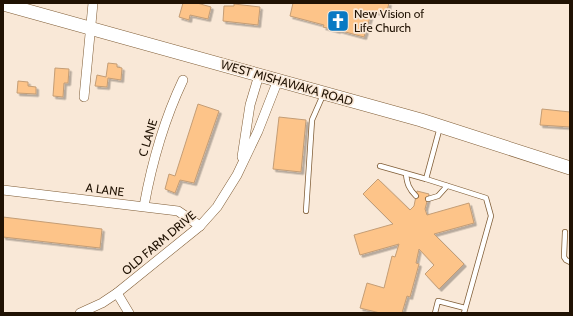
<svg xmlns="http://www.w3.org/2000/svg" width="573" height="316" font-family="Cabin,sans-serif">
<defs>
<filter id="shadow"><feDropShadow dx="2.5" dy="2.5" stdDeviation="0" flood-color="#0004"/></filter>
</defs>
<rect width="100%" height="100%" fill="#f9e8d7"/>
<g fill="#fdc489" stroke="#c49d75" filter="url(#shadow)">
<path d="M 183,3 L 197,3 L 211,7 L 208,19 L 190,15 L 189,20 L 179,17 Z"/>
<path d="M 293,3 L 389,3 L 386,15 L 372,11 L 364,37 L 338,30 L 338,31 L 323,27 L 324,25 L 290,16 Z"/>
<path d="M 234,4 L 260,7 L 258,25 L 223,21 L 224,6 L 234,6 Z"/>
<path d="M 108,63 L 117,64 L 117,67 L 122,68 L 121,80 L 108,78 L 107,87 L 95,86 L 97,75 L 106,77 Z"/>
<path d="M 55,68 L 69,69 L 68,83 L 64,83 L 63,97 L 53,96 Z"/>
<path d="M 18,81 L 28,82 L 28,86 L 36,87 L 36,94 L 17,93 Z"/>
<path d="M 198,104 L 219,111 L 194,183 L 180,180 L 175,193 L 165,189 L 169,174 L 175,176 Z"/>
<path d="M 542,109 L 570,112 L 570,127 L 540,125 Z"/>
<path d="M 279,117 L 306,120 L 301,172 L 273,169 Z"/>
<path d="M 378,179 L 410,210 L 414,206 L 417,191 L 429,194 L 425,209 L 427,215 L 469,203 L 474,223 L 434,234 L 464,264 L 439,289 L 425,274 L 434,265 L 419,249 L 416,263 L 419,264 L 410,297 L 407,296 L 402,313 L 380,313 L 360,308 L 367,283 L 384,288 L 392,256 L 395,257 L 399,244 L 360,255 L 354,235 L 393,224 L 363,194 Z"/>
<path d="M 3,217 L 102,229 L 100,248 L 3,237 Z"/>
</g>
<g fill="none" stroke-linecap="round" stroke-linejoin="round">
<g stroke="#7f5c35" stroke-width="6">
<g id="lane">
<path d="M 440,127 L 426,179 L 486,198 L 491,216 L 464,313"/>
<path d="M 380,166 L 426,179"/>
<path d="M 406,174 C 407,184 409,189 416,196"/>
<path d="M 428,199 L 438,196 L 447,186"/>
<path d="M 306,211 L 312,120 L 323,95"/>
<path d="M 565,232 L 564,257 L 566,260 L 570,262"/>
<path d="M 435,313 L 438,301 L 465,308"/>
</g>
</g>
<g stroke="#7f5c35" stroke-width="10">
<g id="street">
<path d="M 84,97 L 93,3"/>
<path d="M 242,157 L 250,105 L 259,75"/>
<path d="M 3,190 L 178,211 L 200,226"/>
<path d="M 144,206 C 152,162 164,120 183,80"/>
<path d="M 117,293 L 129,313"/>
<path d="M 80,313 L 102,303 L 117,293 L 200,226 L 217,207 L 237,175 L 258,131 L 278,80"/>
</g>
</g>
<g stroke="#7f5c35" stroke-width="14">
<path id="secondary" d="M 3,4 L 421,120 L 570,168"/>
</g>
<use href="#lane" stroke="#fff" stroke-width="4.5"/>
<use href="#street" stroke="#fff" stroke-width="9"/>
<use href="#secondary" stroke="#fff" stroke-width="13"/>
</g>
<defs>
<g id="church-square" transform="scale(1.15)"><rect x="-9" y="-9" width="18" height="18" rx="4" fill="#0979c3" stroke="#f9e8d7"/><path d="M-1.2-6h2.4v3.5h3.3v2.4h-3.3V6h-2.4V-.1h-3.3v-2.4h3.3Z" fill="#fff"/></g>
</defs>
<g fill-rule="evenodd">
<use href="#church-square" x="338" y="21"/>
</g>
<g text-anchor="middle" stroke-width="3.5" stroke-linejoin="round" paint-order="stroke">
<g font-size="12" fill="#201203" stroke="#f9e8d7" text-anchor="start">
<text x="354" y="18">New Vision of<tspan x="354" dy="14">Life Church</tspan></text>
</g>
<g font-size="12" fill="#201203" stroke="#f9e8d7">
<text transform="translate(287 83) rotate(16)" y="4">WEST MISHAWAKA ROAD</text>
<text transform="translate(148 138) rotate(-73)" y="4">C LANE</text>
<text transform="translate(105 190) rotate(7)" y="4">A LANE</text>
<text transform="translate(159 243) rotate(-40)" y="4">OLD FARM DRIVE</text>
</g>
</g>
<rect width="573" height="316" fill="none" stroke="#201203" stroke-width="8"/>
</svg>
